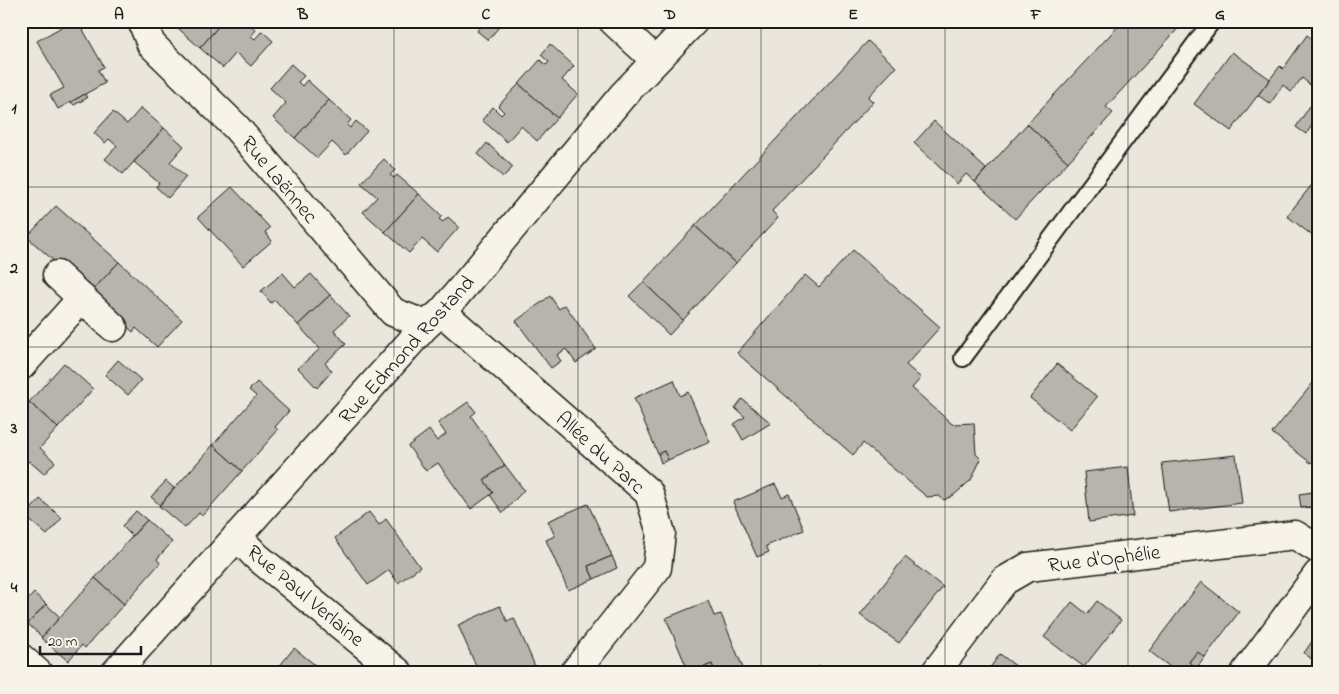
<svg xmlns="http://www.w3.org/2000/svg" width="1339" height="694" font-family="'Indie Flower',sans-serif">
<rect width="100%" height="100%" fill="#eae6dc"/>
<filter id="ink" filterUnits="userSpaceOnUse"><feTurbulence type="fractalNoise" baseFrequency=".02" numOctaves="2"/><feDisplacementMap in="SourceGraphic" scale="10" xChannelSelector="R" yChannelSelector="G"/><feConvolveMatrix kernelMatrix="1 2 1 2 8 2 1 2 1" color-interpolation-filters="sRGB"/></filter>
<g filter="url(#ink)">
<g fill="#b6b4ac" stroke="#1c1c1c">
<path d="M 72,21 L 78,21 L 104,67 L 98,70 L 105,83 L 58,109 L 50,95 L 64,88 L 37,41 Z"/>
<path d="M 183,21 L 223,21 L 200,48 L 178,28 Z"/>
<path d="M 223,21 L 246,21 L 256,30 L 251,36 L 255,39 L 262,31 L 273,41 L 251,66 L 236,53 L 223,68 L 200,48 Z"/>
<path d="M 467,21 L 504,21 L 488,40 L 477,31 L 480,27 L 474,22 L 471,25 Z"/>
<path d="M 1123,21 L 1185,21 L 1106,107 L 1113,113 L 1068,162 L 1027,124 Z"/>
<path d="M 1307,35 L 1318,43 L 1318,84 L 1314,88 L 1302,78 L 1291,92 L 1283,85 L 1270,104 L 1258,95 L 1280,66 L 1283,69 Z"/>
<path d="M 868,41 L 896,67 L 868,97 L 873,102 L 772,211 L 778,218 L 736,263 L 695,226 Z"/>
<path d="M 550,44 L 574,66 L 562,80 L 578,94 L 557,118 L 519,84 L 540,60 L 546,65 L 549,62 L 541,55 Z"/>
<path d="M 1232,52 L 1270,79 L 1231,131 L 1194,104 Z"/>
<path d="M 291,64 L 304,76 L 298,82 L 302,86 L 307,80 L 329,100 L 295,138 L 273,118 L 286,103 L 270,88 Z"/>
<path d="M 519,84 L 557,118 L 537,141 L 521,126 L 507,142 L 482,120 L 493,107 L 501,115 L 504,112 L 498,106 Z"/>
<path d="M 85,94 L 87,98 L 74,105 L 71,102 Z"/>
<path d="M 329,100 L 351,120 L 347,125 L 350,128 L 356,121 L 367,131 L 346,155 L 332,142 L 317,158 L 295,138 Z"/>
<path d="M 1310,106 L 1318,112 L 1318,117 L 1306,134 L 1296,127 Z"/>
<path d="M 141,108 L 164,128 L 123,174 L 105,159 L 117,146 L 109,139 L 105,143 L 94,133 L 113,112 L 127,124 Z"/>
<path d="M 934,121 L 986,169 L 975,182 L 966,174 L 957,184 L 914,143 Z"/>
<path d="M 1027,124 L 1068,162 L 1015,219 L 975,182 Z"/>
<path d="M 164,128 L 184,146 L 170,162 L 186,177 L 168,198 L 156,187 L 159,183 L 134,162 Z"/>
<path d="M 487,143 L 513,167 L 503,177 L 478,154 Z"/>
<path d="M 384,159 L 395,170 L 390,175 L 394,178 L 397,175 L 419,194 L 385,232 L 363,212 L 377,197 L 361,183 Z"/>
<path d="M 1318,177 L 1318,240 L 1287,216 Z"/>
<path d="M 232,187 L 270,228 L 265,232 L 272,241 L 243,266 L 198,217 Z"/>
<path d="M 419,194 L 442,216 L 439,219 L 443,222 L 448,217 L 459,227 L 437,252 L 422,239 L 409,253 L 385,232 Z"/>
<path d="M 56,206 L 119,262 L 90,293 L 27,237 Z"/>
<path d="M 695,226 L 736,263 L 683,320 L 643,282 Z"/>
<path d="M 853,250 L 940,327 L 906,365 L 921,378 L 912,388 L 952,424 L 974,423 L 976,454 L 981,459 L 971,480 L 954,495 L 944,500 L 939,496 L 927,497 L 863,443 L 853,455 L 737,353 L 805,275 L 819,287 Z"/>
<path d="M 119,262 L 182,320 L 157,347 L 136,328 L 133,332 L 90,293 Z"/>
<path d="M 283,273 L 295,287 L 311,274 L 330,295 L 298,325 L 275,300 L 271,303 L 261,291 Z"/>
<path d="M 643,282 L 683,320 L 669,335 L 629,296 Z"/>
<path d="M 330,295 L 349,316 L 334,330 L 346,344 L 325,363 L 332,371 L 317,388 L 298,368 L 320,349 L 298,325 Z"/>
<path d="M 550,296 L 559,309 L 565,305 L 596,349 L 576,363 L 566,349 L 557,355 L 561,361 L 551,368 L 516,321 Z"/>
<path d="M 118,360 L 141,380 L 128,395 L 105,375 Z"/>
<path d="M 64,363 L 93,389 L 58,428 L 29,402 Z"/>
<path d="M 1057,364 L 1097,397 L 1070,430 L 1030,398 Z"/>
<path d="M 1318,377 L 1318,438 L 1312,445 L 1318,449 L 1318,454 L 1311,463 L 1272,433 Z"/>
<path d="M 674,380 L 680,396 L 688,392 L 710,442 L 668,460 L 664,451 L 658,454 L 634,398 Z"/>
<path d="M 257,382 L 289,411 L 275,427 L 278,430 L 242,471 L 213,445 L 256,396 L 249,390 Z"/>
<path d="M 742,399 L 771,423 L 743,440 L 734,424 L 745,417 L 735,408 Z"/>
<path d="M 29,402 L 58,428 L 40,448 L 55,462 L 44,474 L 29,461 L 25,465 L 21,462 L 21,411 Z"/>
<path d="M 468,402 L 476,412 L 471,416 L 505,465 L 484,480 L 493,493 L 471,509 L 438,463 L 426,471 L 408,446 L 429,430 L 437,441 L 446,434 L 438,423 Z"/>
<path d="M 213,445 L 242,471 L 202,516 L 199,513 L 185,528 L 159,506 Z"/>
<path d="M 664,451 L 668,460 L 661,463 L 658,454 Z"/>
<path d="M 1236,455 L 1242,503 L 1169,512 L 1162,463 Z"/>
<path d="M 505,465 L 524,490 L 503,513 L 490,495 L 493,493 L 484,480 Z"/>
<path d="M 1128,467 L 1133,516 L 1089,522 L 1084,472 Z"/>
<path d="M 166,481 L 174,488 L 160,505 L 151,497 Z"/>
<path d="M 775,484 L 782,497 L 789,494 L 804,530 L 766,546 L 769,552 L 757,557 L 733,502 Z"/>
<path d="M 1313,492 L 1314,507 L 1301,508 L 1299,494 Z"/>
<path d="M 40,499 L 62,518 L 47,535 L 25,516 Z"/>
<path d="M 588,504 L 612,556 L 588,566 L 594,579 L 568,590 L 546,540 L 555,536 L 548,521 Z"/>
<path d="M 136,511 L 147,520 L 132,536 L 122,526 Z"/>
<path d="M 369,512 L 379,525 L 386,519 L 420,567 L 398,583 L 389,570 L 368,585 L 335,538 Z"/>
<path d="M 147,520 L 172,542 L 157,559 L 160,563 L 124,604 L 95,578 Z"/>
<path d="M 612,556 L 617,568 L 594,579 L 588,566 Z"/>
<path d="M 905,557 L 943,587 L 899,643 L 860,615 Z"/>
<path d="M 95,578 L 124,604 L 85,648 L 82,645 L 68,661 L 41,638 Z"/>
<path d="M 1201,582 L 1239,612 L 1205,657 L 1197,652 L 1189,662 L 1197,668 L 1193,673 L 1178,673 L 1149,651 Z"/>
<path d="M 34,593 L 46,604 L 28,624 L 21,618 L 21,607 Z"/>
<path d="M 708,601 L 714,616 L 721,614 L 743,668 L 731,673 L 715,673 L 712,664 L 689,673 L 666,618 Z"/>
<path d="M 1097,601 L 1121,620 L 1084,667 L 1044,637 L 1072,602 L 1087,614 Z"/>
<path d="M 46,604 L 60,617 L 42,637 L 28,624 Z"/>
<path d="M 500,606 L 507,621 L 514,618 L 538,673 L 507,673 L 506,669 L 498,673 L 479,673 L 458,625 Z"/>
<path d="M 1313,640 L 1318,644 L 1318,664 L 1304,653 Z"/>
<path d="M 294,648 L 325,673 L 274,673 Z"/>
<path d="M 1197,652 L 1205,657 L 1197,668 L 1189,662 Z"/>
<path d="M 1000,654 L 1025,673 L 986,673 Z"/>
<path d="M 712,664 L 715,673 L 689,673 Z"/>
<path d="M 819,666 L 828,673 L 814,673 Z"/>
</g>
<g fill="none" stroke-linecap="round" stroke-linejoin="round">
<g stroke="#1c1c1c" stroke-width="20">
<path id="lane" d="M 963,358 L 1212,21"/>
</g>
<g stroke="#1c1c1c" stroke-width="31">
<g id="street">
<path d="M 142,21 L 151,44 L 236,127 L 393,312 L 426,325"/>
<path d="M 613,21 L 655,60"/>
<path d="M 57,275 L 113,327"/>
<path d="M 442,312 L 649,493 L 661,533 L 657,568 L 574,673"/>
<path d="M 21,366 L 82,298"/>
<path d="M 237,536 L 256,556 L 399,673"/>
<path d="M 21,658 L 38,673"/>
<path d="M 935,673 L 1004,581 L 1028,567 L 1295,535 L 1318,549"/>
<path d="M 1245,673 L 1318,574"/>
</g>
</g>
<g stroke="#1c1c1c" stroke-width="31">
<path id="secondary" d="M 115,673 L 426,325 L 442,312 L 623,95 L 694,21"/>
</g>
<use href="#lane" stroke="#f7f3e8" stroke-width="16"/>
<use href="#street" stroke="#f7f3e8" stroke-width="28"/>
<use href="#secondary" stroke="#f7f3e8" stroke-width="28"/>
</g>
</g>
<path fill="none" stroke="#1c1c1c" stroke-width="1" stroke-opacity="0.55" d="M 211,21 L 211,673M 394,21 L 394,673M 578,21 L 578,673M 761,21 L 761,673M 945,21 L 945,673M 1128,21 L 1128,673M 21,187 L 1318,187M 21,347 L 1318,347M 21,507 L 1318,507"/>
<g text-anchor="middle" stroke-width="5" stroke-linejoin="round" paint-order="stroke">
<g font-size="21" fill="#1c1c1c" stroke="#f7f3e8">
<text transform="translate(280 179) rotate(50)" y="7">Rue Laënnec</text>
<text transform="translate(406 349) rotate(-48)" y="7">Rue Edmond Rostand</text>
<text transform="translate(601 452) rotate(42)" y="7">Allée du Parc</text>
<text transform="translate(1104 558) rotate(-7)" y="7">Rue d'Ophélie</text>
<text transform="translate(306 595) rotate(40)" y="7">Rue Paul Verlaine</text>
</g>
</g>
<rect width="1339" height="694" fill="none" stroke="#f7f3e8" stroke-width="55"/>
<path d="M40 646v8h101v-8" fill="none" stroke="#1c1c1c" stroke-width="2.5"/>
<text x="48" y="646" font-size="15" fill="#1c1c1c" stroke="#f7f3e8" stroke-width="4" paint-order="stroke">20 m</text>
<rect x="28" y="28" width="1284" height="638" fill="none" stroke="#1c1c1c" stroke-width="2"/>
<g font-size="16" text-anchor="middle" font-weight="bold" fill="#1c1c1c">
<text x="119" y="19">A</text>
<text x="303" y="19">B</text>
<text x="486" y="19">C</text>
<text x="670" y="19">D</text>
<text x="853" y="19">E</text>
<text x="1036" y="19">F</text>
<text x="1220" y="19">G</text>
<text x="14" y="113">1</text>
<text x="14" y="273">2</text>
<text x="14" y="433">3</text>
<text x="14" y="592">4</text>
</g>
</svg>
